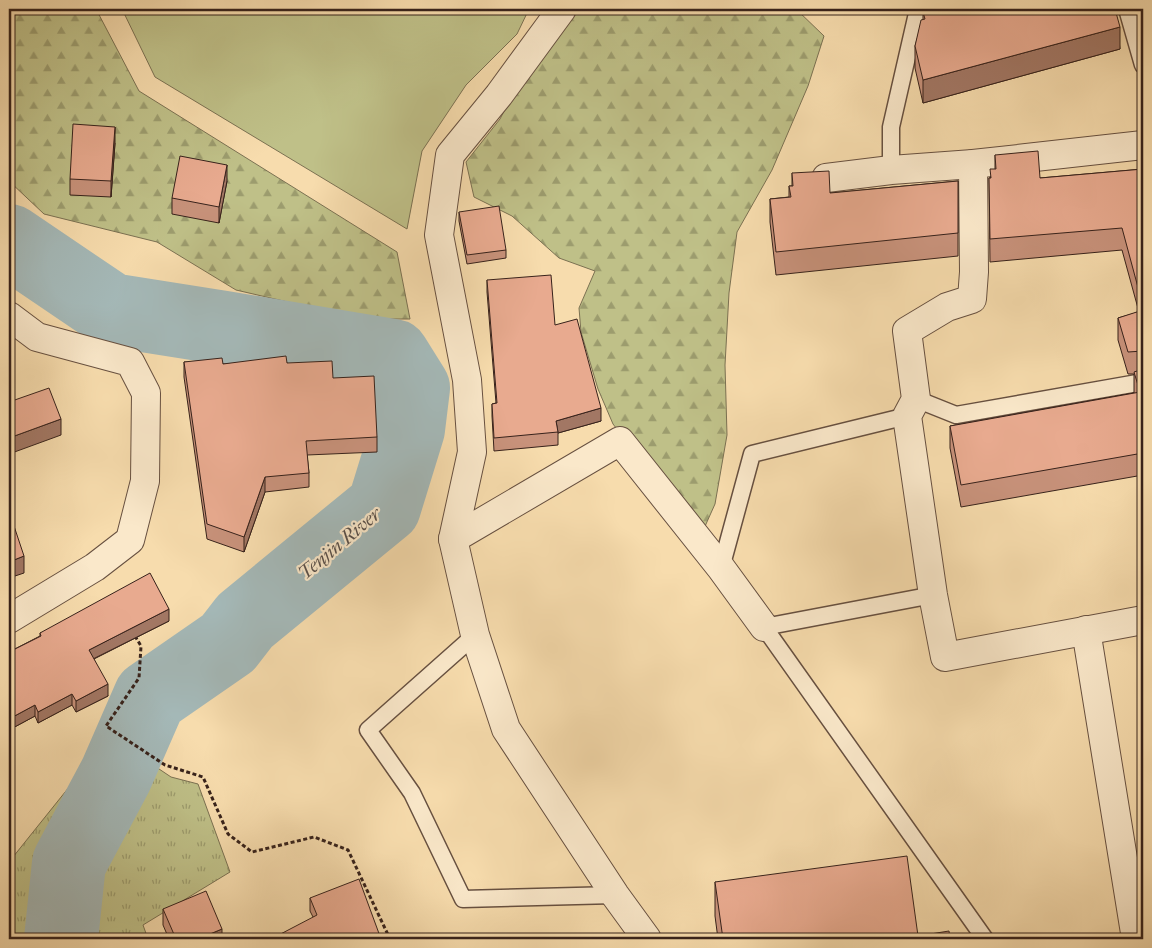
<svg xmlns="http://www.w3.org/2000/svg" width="1152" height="948" font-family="'IM FELL French Canon',serif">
<defs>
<pattern id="grass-tufts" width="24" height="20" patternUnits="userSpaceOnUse" patternTransform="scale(1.25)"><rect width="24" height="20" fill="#bfc088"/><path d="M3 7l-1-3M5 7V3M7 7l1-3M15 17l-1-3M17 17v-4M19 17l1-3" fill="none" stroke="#9c9c6e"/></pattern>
<pattern id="forest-firs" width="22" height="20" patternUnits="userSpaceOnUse" patternTransform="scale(1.25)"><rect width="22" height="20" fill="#bfc088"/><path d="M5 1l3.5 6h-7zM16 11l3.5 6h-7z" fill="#9c9c6e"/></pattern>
</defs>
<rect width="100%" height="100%" fill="#f7dcad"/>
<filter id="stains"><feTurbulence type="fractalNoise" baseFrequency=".004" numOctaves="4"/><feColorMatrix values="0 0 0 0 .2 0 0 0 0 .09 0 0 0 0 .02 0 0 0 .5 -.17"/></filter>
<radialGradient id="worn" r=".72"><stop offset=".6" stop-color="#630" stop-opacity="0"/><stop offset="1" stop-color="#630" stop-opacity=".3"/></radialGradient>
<path fill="url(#grass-tufts)" stroke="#7b7152" d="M 110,736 L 171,777 L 198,784 L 230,872 L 143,925 L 148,939 L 9,939 L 9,862 Z"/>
<g fill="url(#forest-firs)" stroke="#7b7152">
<path d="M 9,9 L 96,9 L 139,91 L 397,252 L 410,319 L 361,319 L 236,290 L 157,242 L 44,214 L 9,181 Z"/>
<path d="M 569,9 L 796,9 L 824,36 L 808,86 L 772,170 L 737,232 L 729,293 L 725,365 L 727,435 L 715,504 L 702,533 L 655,479 L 613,424 L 598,389 L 581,332 L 579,308 L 595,271 L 559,258 L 512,216 L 474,197 L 466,162 L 500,119 L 519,82 Z"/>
</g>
<path fill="#bfc088" stroke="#7b7152" d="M 122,9 L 529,9 L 517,34 L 466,85 L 422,151 L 407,229 L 155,77 Z"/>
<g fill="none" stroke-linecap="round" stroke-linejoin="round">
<path stroke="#a4b8b7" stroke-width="74" d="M 9,241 L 111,310 L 225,328 L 393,356 L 413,388 L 408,429 L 384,507 L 245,621 L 228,643 L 150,697 L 116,775 L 69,863 L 61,939"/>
<g stroke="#675040" stroke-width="19">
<g id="lane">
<path d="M 1127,9 L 1143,65"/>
<path d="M 891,170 L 891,127 L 918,9"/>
<path d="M 916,399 L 956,415 L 1143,382"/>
<path d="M 721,568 L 752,454 L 907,416"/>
<path d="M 933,595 L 764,627 L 985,939"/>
<path d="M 475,635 L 368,730 L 412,793 L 463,899 L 615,895"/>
</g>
</g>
<g stroke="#675040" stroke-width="30">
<g id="street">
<path d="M 562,9 L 499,95 L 450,155 L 439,235 L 467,380 L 472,452 L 453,539 L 620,441 L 721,568 L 764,627"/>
<path d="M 973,164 L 974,272 L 972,299 L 947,307 L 907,331 L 916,399 L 907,416 L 933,595 L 945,657 L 1143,620"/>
<path d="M 826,178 L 891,170 L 973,164 L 1143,145"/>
<path d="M 9,316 L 37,337 L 130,362 L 146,393 L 145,481 L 130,540 L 95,567 L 9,619"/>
<path d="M 453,539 L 475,635 L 506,729 L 615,895 L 647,939"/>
<path d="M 1086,630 L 1136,939"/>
</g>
</g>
<path stroke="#37221b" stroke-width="3" stroke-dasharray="4 2.5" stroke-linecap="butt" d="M 135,636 L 141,646 L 139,678 L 106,726 L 165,765 L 203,777 L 228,834 L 252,852 L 314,837 L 348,850 L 390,939"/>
<use href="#lane" stroke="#fae8ca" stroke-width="16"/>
<use href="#street" stroke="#fae8ca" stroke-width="28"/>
</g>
<g fill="#c8927b" stroke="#37221b">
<path d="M 926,9 L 1115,9 L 1120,49 L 923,103 L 915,68 L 915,46 L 923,19 L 923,12 L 926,11 Z"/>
<path d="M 115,143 L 111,197 L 70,195 L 70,179 Z"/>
<path d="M 995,155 L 1040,178 L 1143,169 L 1143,475 L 961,507 L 950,448 L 950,426 L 1134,393 L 1134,374 L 1128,374 L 1118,340 L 1118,318 L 1139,312 L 1122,250 L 990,262 L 989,178 L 990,178 L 995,169 Z"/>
<path d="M 792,173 L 830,193 L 958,181 L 958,256 L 776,275 L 770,222 L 770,199 L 789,197 L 789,186 L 792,186 Z"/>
<path d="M 227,181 L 219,223 L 172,214 L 172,198 Z"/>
<path d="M 459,212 L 506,250 L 506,258 L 467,264 L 459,221 Z"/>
<path d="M 487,280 L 555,325 L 601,421 L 558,433 L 558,445 L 494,451 L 492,416 L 492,404 L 496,403 L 487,292 Z"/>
<path d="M 184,362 L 223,364 L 287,363 L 333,378 L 377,437 L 377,452 L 307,455 L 309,473 L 309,487 L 265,492 L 244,552 L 207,539 L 184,377 Z"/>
<path d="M 169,621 L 94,659 L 108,696 L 76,712 L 72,705 L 38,723 L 35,716 L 9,730 L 9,652 L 40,636 L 40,633 Z"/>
<path d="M 715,882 L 918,936 L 950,939 L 718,939 L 715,916 Z"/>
<path d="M 310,898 L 381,939 L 313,917 L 310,911 Z"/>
<path d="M 163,909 L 222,939 L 169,939 L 163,925 Z"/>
</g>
<g fill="#a27764" stroke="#37221b">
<path d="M 1120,27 L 1120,49 L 923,103 L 923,80 Z"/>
<path d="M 115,127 L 115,143 L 111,197 L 111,181 Z"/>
<path d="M 227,165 L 227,181 L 219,223 L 219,207 Z"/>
<path d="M 601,408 L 601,421 L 558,433 L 556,421 Z"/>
<path d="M 61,419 L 61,435 L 9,454 L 9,438 Z"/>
<path d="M 265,477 L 265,492 L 244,552 L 244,537 Z"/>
<path d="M 24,556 L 24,573 L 9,578 L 9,562 Z"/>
<path d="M 169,609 L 169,621 L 89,661 L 89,650 Z"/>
<path d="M 108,684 L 108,696 L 76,712 L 76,701 Z"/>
<path d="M 72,694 L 72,705 L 38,723 L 38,712 Z"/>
<path d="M 35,705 L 35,716 L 9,730 L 9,719 Z"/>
<path d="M 222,929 L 222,939 L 198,939 Z"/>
</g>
<g fill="#e8aa8f" stroke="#37221b">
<path d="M 929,9 L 1115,9 L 1120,27 L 923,80 L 915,46 L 921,20 L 925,19 L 923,12 Z"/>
<path d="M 73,124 L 115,127 L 111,181 L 70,179 Z"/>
<path d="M 1038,151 L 1040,178 L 1143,169 L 1143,306 L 1122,228 L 990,239 L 989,178 L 991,178 L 990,169 L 996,169 L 995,155 Z"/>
<path d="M 180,156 L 227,165 L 219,207 L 172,198 Z"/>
<path d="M 829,171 L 830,193 L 958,181 L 958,233 L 776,252 L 770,199 L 791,197 L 789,186 L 793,186 L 792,173 Z"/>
<path d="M 499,206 L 506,250 L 467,255 L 459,212 Z"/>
<path d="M 551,275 L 555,325 L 577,319 L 601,408 L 556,421 L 558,432 L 494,438 L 492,404 L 497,403 L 487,280 Z"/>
<path d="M 1143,310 L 1143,351 L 1128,352 L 1118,318 Z"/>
<path d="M 286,356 L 287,363 L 332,361 L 333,378 L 374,376 L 377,437 L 306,441 L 309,473 L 265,477 L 244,537 L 207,524 L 184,362 L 222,358 L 223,364 Z"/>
<path d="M 1143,369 L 1143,453 L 961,485 L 950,426 L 1140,392 L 1134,372 Z"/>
<path d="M 49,388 L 61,419 L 9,438 L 9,402 Z"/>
<path d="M 9,511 L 24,556 L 9,562 Z"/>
<path d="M 150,573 L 169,609 L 89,650 L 108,684 L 76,701 L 72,694 L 38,712 L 35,705 L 9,719 L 9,652 L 41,636 L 40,633 Z"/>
<path d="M 907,856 L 918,936 L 949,931 L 950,939 L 723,939 L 715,882 Z"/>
<path d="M 359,879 L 381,939 L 271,939 L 317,915 L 310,898 Z"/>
<path d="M 206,891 L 222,929 L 198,939 L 176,939 L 163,909 Z"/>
<path d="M 1143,937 L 1143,939 L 1131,939 Z"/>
</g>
<g text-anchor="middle" stroke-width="4.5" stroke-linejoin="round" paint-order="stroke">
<g font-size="19" font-style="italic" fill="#584f4a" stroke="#fae8ca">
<text transform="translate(339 543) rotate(-40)" y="7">Tenjin River</text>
</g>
</g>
<rect width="1152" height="948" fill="none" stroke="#f7dcad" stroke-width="30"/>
<rect x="10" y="10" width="1132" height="928" fill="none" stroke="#37221b" stroke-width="2.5"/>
<rect x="15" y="15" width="1122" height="918" fill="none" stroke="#37221b"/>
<rect width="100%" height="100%" filter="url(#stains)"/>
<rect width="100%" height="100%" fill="url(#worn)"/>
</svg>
